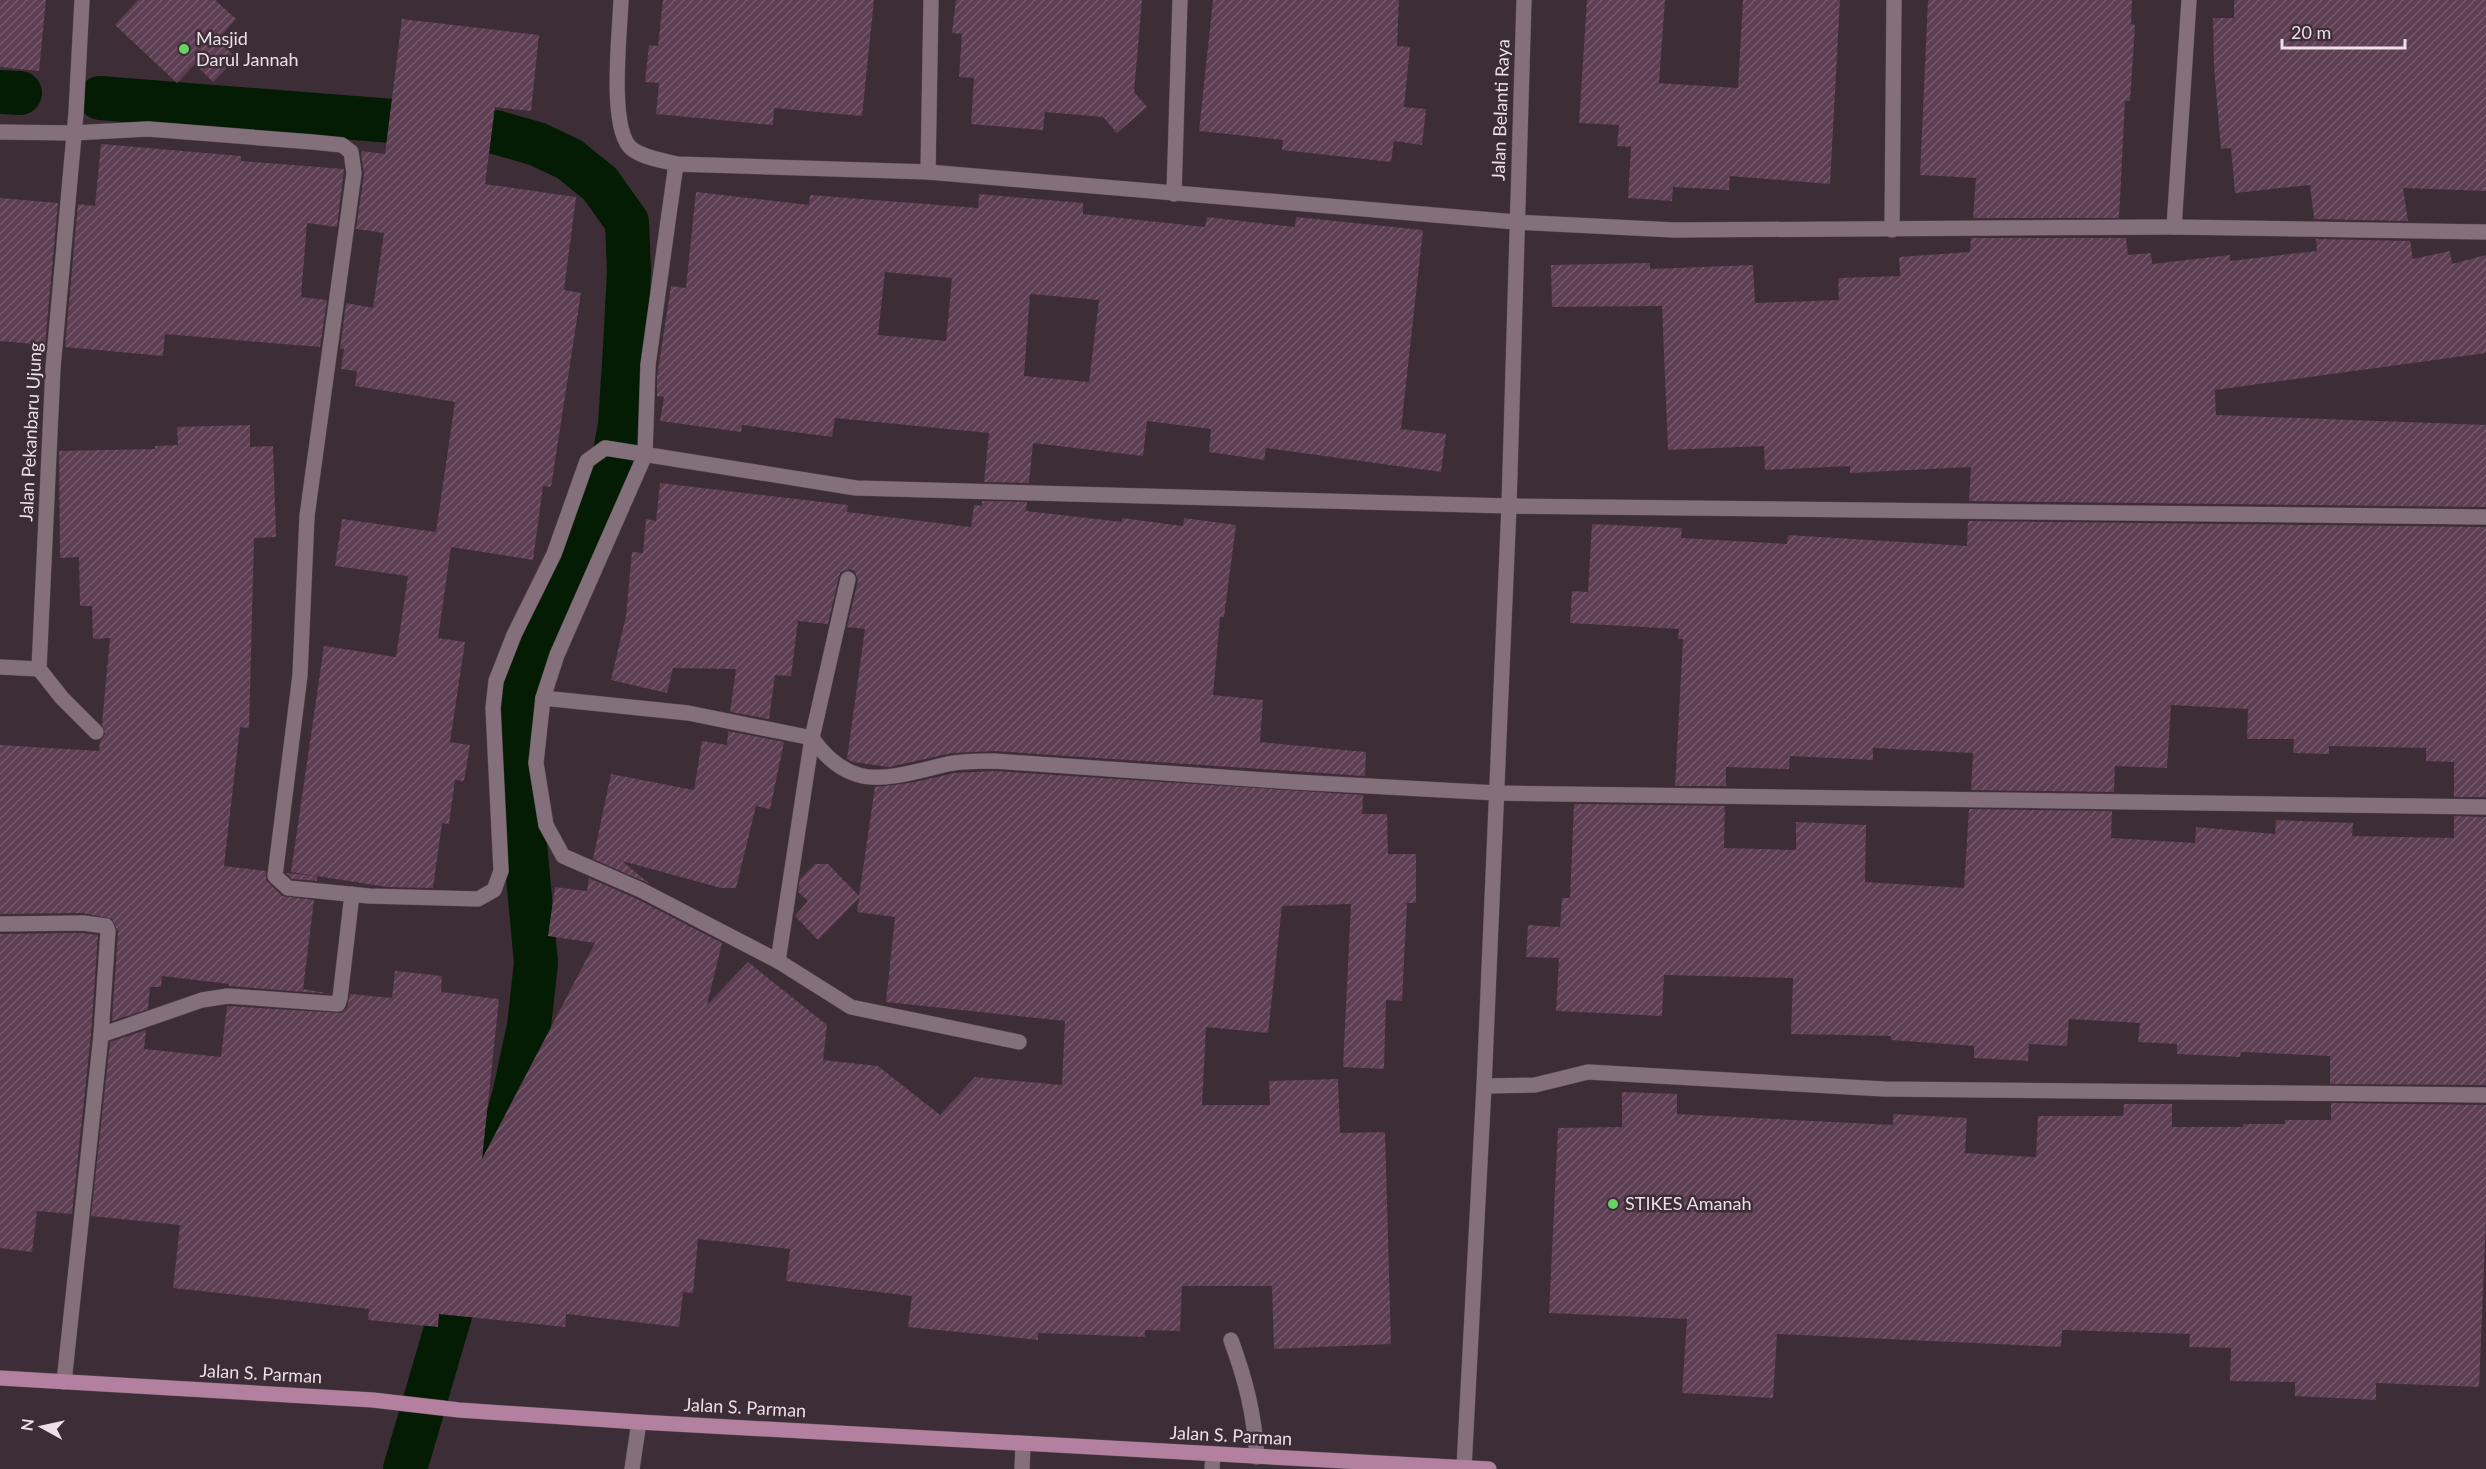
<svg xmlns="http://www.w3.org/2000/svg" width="2486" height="1469" font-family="Lato,sans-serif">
<defs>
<pattern id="building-hatch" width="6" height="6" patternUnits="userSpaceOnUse" patternTransform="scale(1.5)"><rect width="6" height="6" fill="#5e3e52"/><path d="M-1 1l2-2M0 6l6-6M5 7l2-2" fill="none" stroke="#755a6b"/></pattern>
</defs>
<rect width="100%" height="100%" fill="#3d2d36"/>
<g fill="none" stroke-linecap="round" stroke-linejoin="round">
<g stroke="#051c04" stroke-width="44">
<path d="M 0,92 L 20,93"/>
<path d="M 100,98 L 431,124 L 495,132 L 537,144 L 569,159 L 600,184 L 627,222 L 629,271 L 625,348 L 620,425 L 611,474 L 592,530 L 550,609 L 518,683 L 513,714 L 536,963 L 529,1026 L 514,1096 L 496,1158"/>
<path d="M 405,1469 L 467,1257"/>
</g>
</g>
<g fill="url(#building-hatch)" fill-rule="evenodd">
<path d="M 0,0 L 46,0 L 39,71 L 0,67 Z"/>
<path d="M 138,0 L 215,0 L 236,19 L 217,40 L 237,58 L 213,82 L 195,64 L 177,83 L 115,25 Z"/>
<path d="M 663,0 L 874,0 L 862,116 L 774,108 L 773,125 L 656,114 L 659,83 L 645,82 L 649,45 L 658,46 Z"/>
<path d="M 956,0 L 1142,0 L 1134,92 L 1147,107 L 1117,133 L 1103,117 L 1045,112 L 1043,130 L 971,124 L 974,78 L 959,77 L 962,34 L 952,33 Z"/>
<path d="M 1213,0 L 1399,0 L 1397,46 L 1410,47 L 1404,107 L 1426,109 L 1422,145 L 1394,141 L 1391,162 L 1282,150 L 1283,140 L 1199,131 Z"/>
<path d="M 1587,0 L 1665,0 L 1659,83 L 1738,88 L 1743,0 L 1840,0 L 1830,184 L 1730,176 L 1729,190 L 1673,187 L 1672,201 L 1628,198 L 1631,147 L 1617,146 L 1619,125 L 1579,123 Z"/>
<path d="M 1928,0 L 2132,0 L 2131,24 L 2135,25 L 2130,101 L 2125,101 L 2119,218 L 1973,218 L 1976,178 L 1920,175 Z"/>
<path d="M 2234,0 L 2486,0 L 2486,191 L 2403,188 L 2408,221 L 2314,219 L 2310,185 L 2235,193 L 2231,148 L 2221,149 L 2214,67 L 2213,18 L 2234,18 Z"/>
<path d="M 402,19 L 539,35 L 531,111 L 495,107 L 485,184 L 576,197 L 564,290 L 581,293 L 551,487 L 543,486 L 533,560 L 451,547 L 438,638 L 465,642 L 450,742 L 470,745 L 464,781 L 455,780 L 449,824 L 442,823 L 433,888 L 387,887 L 291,872 L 324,646 L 396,657 L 408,576 L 335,566 L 342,519 L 436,532 L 455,402 L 355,386 L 357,371 L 341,369 L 344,349 L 340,349 L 346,303 L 373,308 L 384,233 L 356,229 L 364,174 L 361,154 L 362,151 L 385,154 Z"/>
<path d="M 101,144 L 241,156 L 241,161 L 344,169 L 337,227 L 307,223 L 301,297 L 327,300 L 320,347 L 165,334 L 163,356 L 65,347 L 78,204 L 95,206 Z"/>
<path d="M 696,192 L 809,205 L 810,195 L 978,208 L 979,194 L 1083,203 L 1083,214 L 1205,227 L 1207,217 L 1295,227 L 1296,217 L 1423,230 L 1401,429 L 1446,434 L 1441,472 L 1266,448 L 1264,460 L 1209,452 L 1211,429 L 1147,421 L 1143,456 L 1033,443 L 1029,483 L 984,482 L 989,433 L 835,418 L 832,437 L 742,425 L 741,432 L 660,421 L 664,397 L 657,396 L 657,377 L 671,286 L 686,288 ZM 885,272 L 952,278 L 946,341 L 878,335 ZM 1030,294 L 1099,300 L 1089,382 L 1024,376 Z"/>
<path d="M 0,198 L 58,203 L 45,345 L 0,341 Z"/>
<path d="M 1971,238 L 2126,238 L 2128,255 L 2151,253 L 2152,264 L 2230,255 L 2230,261 L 2317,251 L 2316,239 L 2410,241 L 2413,259 L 2450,251 L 2452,264 L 2486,255 L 2486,353 L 2215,390 L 2216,415 L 2486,425 L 2486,507 L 1969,501 L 1971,467 L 1850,473 L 1850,466 L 1765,470 L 1764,446 L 1668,450 L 1662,306 L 1552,307 L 1551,265 L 1650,263 L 1650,269 L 1753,265 L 1755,303 L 1839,300 L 1838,278 L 1900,276 L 1899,257 L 1970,252 Z"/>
<path d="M 250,425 L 250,447 L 273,446 L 276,537 L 254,538 L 249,728 L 240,727 L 224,866 L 266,871 L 266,880 L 282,896 L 314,900 L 303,989 L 331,994 L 229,986 L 229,984 L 162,976 L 161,987 L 150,987 L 148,1009 L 112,1021 L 118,932 L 112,919 L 83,913 L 0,914 L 0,745 L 99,751 L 100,741 L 105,734 L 102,724 L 110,638 L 93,639 L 92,606 L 80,606 L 79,557 L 60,558 L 59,451 L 155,449 L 155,446 L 178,445 L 177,427 Z"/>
<path d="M 660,483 L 848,505 L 847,512 L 971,527 L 974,505 L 982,506 L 982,501 L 1027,502 L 1026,511 L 1122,522 L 1122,518 L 1183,526 L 1184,518 L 1236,525 L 1224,617 L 1220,617 L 1213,695 L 1263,700 L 1260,742 L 1366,752 L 1365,776 L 994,751 L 952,753 L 889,767 L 853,762 L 847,759 L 865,629 L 847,627 L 858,581 L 855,572 L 850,569 L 841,572 L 839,576 L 828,624 L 798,621 L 791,676 L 775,675 L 769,719 L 730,712 L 736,669 L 673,668 L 667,693 L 611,680 L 626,616 L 632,552 L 643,553 L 646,519 L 656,521 Z"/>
<path d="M 1968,521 L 2486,527 L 2486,797 L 2454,797 L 2454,762 L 2426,761 L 2426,748 L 2329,746 L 2329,754 L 2293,753 L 2294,739 L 2247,739 L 2248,709 L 2171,705 L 2167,768 L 2115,766 L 2114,792 L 1971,790 L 1973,753 L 1873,748 L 1873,760 L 1790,756 L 1789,769 L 1726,767 L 1726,786 L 1675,786 L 1683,639 L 1678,639 L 1679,629 L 1570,623 L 1572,591 L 1588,592 L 1592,524 L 1682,528 L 1681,538 L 1787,544 L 1788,535 L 1967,546 Z"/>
<path d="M 728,731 L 784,742 L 770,809 L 756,806 L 736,888 L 721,888 L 622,861 L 650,884 L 593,859 L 611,774 L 694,790 L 702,741 L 727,745 Z"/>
<path d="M 994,771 L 1363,795 L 1362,814 L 1387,814 L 1388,854 L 1416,854 L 1416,903 L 1407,903 L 1402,1001 L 1386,1000 L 1384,1069 L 1343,1067 L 1351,904 L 1282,906 L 1268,1033 L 1206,1027 L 1202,1105 L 1270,1105 L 1269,1081 L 1338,1079 L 1340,1133 L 1385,1132 L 1391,1344 L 1274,1349 L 1272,1286 L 1182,1286 L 1180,1331 L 1145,1330 L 1145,1337 L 1038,1333 L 1038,1340 L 908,1327 L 912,1296 L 786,1281 L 790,1249 L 698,1239 L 693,1293 L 683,1292 L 679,1327 L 566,1314 L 565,1327 L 439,1314 L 438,1327 L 368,1320 L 369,1309 L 173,1288 L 180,1225 L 91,1216 L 110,1042 L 146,1030 L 144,1049 L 221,1057 L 227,1006 L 341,1013 L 347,1008 L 350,994 L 392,998 L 395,971 L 442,976 L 441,992 L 499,999 L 482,1159 L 595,943 L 548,936 L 555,887 L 587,891 L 589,878 L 637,899 L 722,943 L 707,1005 L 748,962 L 827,1025 L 823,1060 L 878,1066 L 940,1115 L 975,1077 L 1062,1085 L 1065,1021 L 886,1002 L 895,917 L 857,912 L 859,898 L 818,940 L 795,916 L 808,901 L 798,892 L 800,879 L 815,864 L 828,864 L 859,896 L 875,787 L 910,783 L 955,773 Z"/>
<path d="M 1574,804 L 1725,806 L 1724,848 L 1796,850 L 1796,822 L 1866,825 L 1865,882 L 1964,888 L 1969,809 L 2112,811 L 2111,838 L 2195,843 L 2196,827 L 2275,834 L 2276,820 L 2353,823 L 2352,836 L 2454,838 L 2454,816 L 2486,817 L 2486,1085 L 2330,1084 L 2330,1056 L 2241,1052 L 2240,1057 L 2177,1054 L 2177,1044 L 2138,1042 L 2140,1023 L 2069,1019 L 2067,1046 L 2029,1044 L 2028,1061 L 1974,1058 L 1974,1046 L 1891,1040 L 1891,1036 L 1791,1034 L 1793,978 L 1664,975 L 1662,1016 L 1556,1011 L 1559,958 L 1526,957 L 1528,925 L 1560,927 L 1562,898 L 1570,898 Z"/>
<path d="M 286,873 L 317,876 L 317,881 L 292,879 Z"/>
<path d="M 82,933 L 98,935 L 91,1034 L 72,1214 L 37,1211 L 32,1252 L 0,1248 L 0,934 Z"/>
<path d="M 1622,1092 L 1677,1094 L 1677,1114 L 1893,1125 L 1893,1114 L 1967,1118 L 1965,1153 L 2036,1157 L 2038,1116 L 2123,1116 L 2124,1104 L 2172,1104 L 2172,1127 L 2243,1127 L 2243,1124 L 2285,1124 L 2285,1120 L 2331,1120 L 2331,1103 L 2486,1105 L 2486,1220 L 2479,1387 L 2376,1383 L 2376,1400 L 2295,1396 L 2295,1382 L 2230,1381 L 2231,1348 L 2189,1347 L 2190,1334 L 2062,1330 L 2061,1347 L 1777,1334 L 1773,1398 L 1682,1393 L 1687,1319 L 1549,1313 L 1558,1128 L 1622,1127 Z"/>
</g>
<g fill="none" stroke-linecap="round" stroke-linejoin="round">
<g stroke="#574a52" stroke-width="16">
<g id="street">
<path d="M 82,0 L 76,113 L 53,368 L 39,669 L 62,698 L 96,732"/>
<path d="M 621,0 C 620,32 608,130 632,149 C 644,158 662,160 676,164 L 928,172 L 1516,222 L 1674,230 L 2174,227 L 2486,232"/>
<path d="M 0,132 L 73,133 L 148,129 L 312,142 L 342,145 L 351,152 L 354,173 L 307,516 L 300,675 L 275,876 L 288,888 L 369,896 L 478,899 L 494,890 L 501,871 L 493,708 L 496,681 L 514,635 L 554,554 L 587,461 L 605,448 L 856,488 L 1509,506 L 1524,0"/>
<path d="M 676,164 L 648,365 L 645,455 L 557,655 L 543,698 L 536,763 L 546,825 L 563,856 L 641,890 L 778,961 L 851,1007 L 1019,1042"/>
<path d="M 928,172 L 931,0"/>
<path d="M 1174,194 L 1180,0"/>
<path d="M 2174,227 L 2189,0"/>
<path d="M 1892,230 L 1894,0"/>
<path d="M 0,667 L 39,669"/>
<path d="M 543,698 L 688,713 L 812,738 C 852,795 891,777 948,764 C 963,761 979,761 994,761 L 1295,782 L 1497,793 L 2486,807"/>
<path d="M 0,924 L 83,923 L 106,926 L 108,931 L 101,1035"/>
<path d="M 778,961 L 812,738 L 848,579"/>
<path d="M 1484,1086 L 1535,1085 L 1588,1072 L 1884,1089 L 2486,1095"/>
<path d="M 1231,1340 C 1246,1381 1254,1413 1257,1457"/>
<path d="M 64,1382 L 101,1035 L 202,1000 L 228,996 L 338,1004 L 340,998 L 352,894"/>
<path d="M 1464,1468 L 1484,1086 L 1509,506 L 2486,517"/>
<path d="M 632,1469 L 639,1422"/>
<path d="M 1022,1469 L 1023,1444"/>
<path d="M 1212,1469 L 1213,1454"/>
</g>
</g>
<g stroke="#574a52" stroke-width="16">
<path id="primary" d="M 0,1378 L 373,1400 L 459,1410 L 639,1422 L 1489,1469"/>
</g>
<use href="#street" stroke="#83707b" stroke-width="15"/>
<use href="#primary" stroke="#b480a0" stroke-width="15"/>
</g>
<g fill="#6ad363" stroke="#3d2d36" stroke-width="2">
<circle cx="184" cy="49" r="6"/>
<circle cx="1613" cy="1204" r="6"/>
</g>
<g text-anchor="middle" stroke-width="5" stroke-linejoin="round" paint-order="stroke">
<g font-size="18" fill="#ebe0e6" stroke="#3d2d36" text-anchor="start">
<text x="196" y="45">Masjid<tspan x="196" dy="21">Darul Jannah</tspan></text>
<text x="1625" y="1210">STIKES Amanah</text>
</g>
<g font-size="18" fill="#ebe0e6" stroke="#3d2d36">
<text transform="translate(1501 110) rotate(-88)" y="6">Jalan Belanti Raya</text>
<text transform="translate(31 432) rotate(-87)" y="6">Jalan Pekanbaru Ujung</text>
<text transform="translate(261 1374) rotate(3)" y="6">Jalan S. Parman</text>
<text transform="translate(745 1408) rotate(3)" y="6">Jalan S. Parman</text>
<text transform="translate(1231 1436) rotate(3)" y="6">Jalan S. Parman</text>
</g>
</g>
<g transform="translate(42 1427) rotate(278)" stroke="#3d2d36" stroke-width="4.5" paint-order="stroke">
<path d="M0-4.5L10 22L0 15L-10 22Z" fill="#ebe0e6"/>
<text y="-9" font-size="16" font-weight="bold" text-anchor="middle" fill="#ebe0e6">N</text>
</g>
<path d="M2282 39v9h123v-9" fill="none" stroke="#ebe0e6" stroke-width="3"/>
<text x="2291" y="39" font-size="18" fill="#ebe0e6" stroke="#3d2d36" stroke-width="4.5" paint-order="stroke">20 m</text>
</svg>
